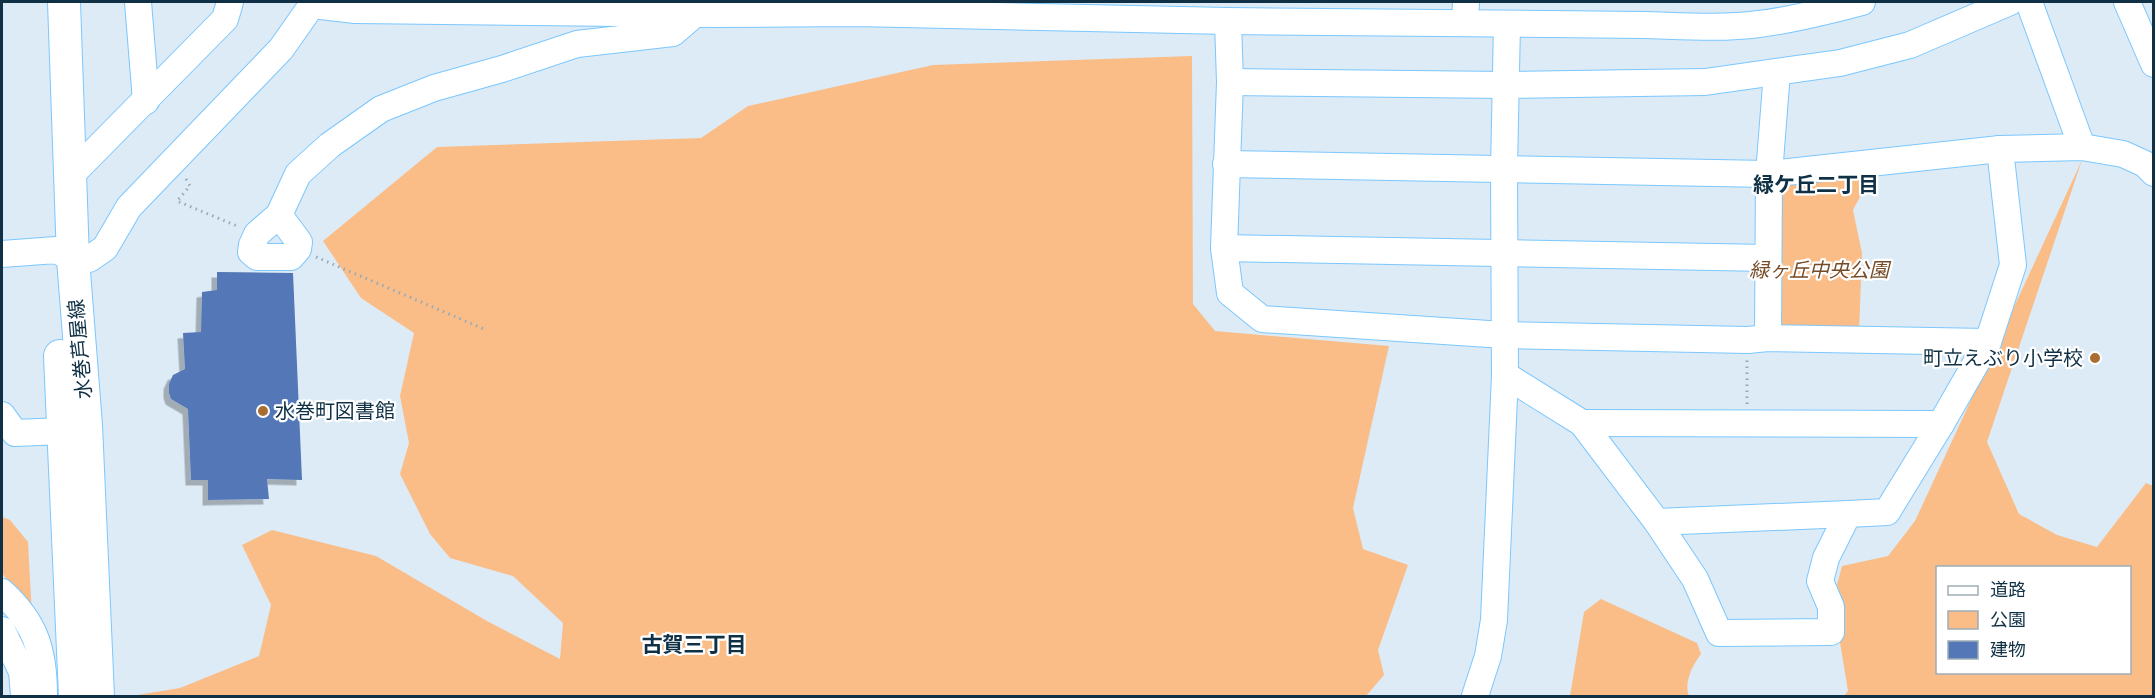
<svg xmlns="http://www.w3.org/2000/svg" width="2155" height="698" font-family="Lora,'Noto Sans JP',serif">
<defs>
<filter id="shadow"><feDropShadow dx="-5.5" dy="5.5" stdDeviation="0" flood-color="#0004"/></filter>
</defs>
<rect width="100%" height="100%" fill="#ddebf7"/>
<g fill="#fabd87" fill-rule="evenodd">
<path d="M 1192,56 L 1193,304 L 1215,331 L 1389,346 L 1353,508 L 1363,549 L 1408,565 L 1378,650 L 1384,675 L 1366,696 L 131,696 L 180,688 L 259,656 L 271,605 L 242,545 L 272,530 L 376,556 L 487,621 L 560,659 L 563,623 L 513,576 L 450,558 L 430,534 L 400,474 L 409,443 L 400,396 L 414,333 L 361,298 L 323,241 L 437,147 L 701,138 L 748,106 L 933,65 Z"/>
<path d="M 2082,160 L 1987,442 L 2019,514 L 2057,535 L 2097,547 L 2146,483 L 2153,486 L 2153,696 L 1844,696 L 1848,691 L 1833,600 L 1842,566 L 1888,556 L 1915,521 ZM 1938,568 L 2130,568 L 2130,672 L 1938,672 Z"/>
<path d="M 1876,173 L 1877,190 L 1863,191 L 1853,210 L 1862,253 L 1859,332 L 1776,326 L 1779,191 L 1788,179 Z"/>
<path d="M 2,517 L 10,520 L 28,542 L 32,616 L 2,573 Z"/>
<path d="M 1601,599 L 1697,643 L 1701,654 C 1692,666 1684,682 1689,696 L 1570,696 L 1584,612 Z"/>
</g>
<path fill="#5377b7" filter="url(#shadow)" d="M 217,272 L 293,273 L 302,480 L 267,479 L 269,499 L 208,500 L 208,480 L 191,480 L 188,409 L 171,399 L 169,393 L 169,384 L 173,375 L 185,369 L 183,333 L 201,332 L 202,292 L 217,290 Z"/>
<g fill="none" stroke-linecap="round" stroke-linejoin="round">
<g stroke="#7bc7fe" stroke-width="28">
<g id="minor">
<path d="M 138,2 L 146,101"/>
<path d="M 2029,2 L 2082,147"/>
<path d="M 2127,2 L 2154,64"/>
<path d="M 313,5 L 355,10 L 716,14 L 855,13 L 1228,21 L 1644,25 C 1682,26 1721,29 1759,24 C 1793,20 1828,11 1862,2"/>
<path d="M 1228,21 L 1230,82 L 1224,248 L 1230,293 L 1262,319 L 1504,335 L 1748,340 L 1768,338 L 1988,342"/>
<path d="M 1465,23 L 1466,2"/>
<path d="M 1230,82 L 1506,85 L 1705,82 L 1840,63 L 1910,45 L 2010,2"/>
<path d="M 1226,164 L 1769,174 L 2000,149 L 2082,147 L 2123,154 L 2145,164 L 2154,173"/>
<path d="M 71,175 L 225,19 L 230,2"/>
<path d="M 279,215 L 299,242 L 298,249 L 291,257 L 257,257 L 251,252 L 252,245 L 257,234 L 279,215 L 298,174 L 330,145 L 381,109 L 434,88 L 502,69 L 577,44 L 673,33 L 695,14 L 703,14"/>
<path d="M 1224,248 L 1768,258"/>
<path d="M 2,254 L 56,250 L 73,259 L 89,259 L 105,248 L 129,207 L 281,49 L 314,2"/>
<path d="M 1768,338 L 1769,174 L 1777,72"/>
<path d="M 1505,375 L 1582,423 L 1657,522 L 1695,579 L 1719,633 L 1831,632 L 1831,607 L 1820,581 L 1826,558 L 1848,514 L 1887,512 L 1941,424 L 1988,342 L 2013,265 L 2000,149"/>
<path d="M 2,415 L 15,433 L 63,431"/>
<path d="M 1582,423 L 1941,424"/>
<path d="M 1657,522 L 1848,514"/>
<path d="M 2,592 C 36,623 44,651 44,696"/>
<path d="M 2,630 L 22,672 L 24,696"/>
<path d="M 1475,696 L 1488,656 L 1494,620 L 1505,375 L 1504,169 L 1507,24"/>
</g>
</g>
<g stroke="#7bc7fe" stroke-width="34">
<g id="major">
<path d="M 64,2 L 73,259 L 86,425 L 98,696"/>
<path d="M 60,356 L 75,696"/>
</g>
</g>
<g stroke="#95aab9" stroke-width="3" stroke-dasharray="1.5 4.5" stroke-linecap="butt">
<path d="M 186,179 L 190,186 L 177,201 L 237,226"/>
<path d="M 316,257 L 484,329"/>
<path d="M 1747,404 L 1747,359"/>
</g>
<use href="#minor" stroke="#fff" stroke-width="26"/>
<use href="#major" stroke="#fff" stroke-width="32"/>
</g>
<g fill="#a96c31" stroke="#fff" stroke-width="2">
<circle cx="2095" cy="358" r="6"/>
<circle cx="263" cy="411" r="6"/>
</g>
<g text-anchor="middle" stroke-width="4.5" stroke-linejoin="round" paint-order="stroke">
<g font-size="20" font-style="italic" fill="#754c27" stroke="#fff">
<text x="1819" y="277">緑ヶ丘中央公園</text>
</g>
<g font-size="20" fill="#0f3045" stroke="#fff">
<text transform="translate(80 349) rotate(-95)" y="7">水巻芦屋線</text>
</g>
<g font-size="20" fill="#0f3045" stroke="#fff" text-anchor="end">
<text x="2083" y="365">町立えぶり小学校</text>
<text x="275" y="418" text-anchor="start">水巻町図書館</text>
</g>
<g font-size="21" font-weight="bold" fill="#0f3045" stroke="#fff">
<text x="1816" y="192">緑ケ丘二丁目</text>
<text x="694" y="652">古賀三丁目</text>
</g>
</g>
<rect width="2155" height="698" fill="none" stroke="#0f3045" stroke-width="6"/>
<rect x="1936" y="566" width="195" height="108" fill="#ffffff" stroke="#9facb5" stroke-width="1.5"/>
<rect x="1948" y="586" width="30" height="9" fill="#ffffff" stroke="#9facb5" stroke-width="1.5"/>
<text x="1990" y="596" font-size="18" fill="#0f3045">道路</text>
<rect x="1948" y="611" width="30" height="18" fill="#fabd87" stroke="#9facb5" stroke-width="1.5"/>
<text x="1990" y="626" font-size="18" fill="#0f3045">公園</text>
<rect x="1948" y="641" width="30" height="18" fill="#5377b7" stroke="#9facb5" stroke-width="1.5"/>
<text x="1990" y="656" font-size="18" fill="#0f3045">建物</text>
</svg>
